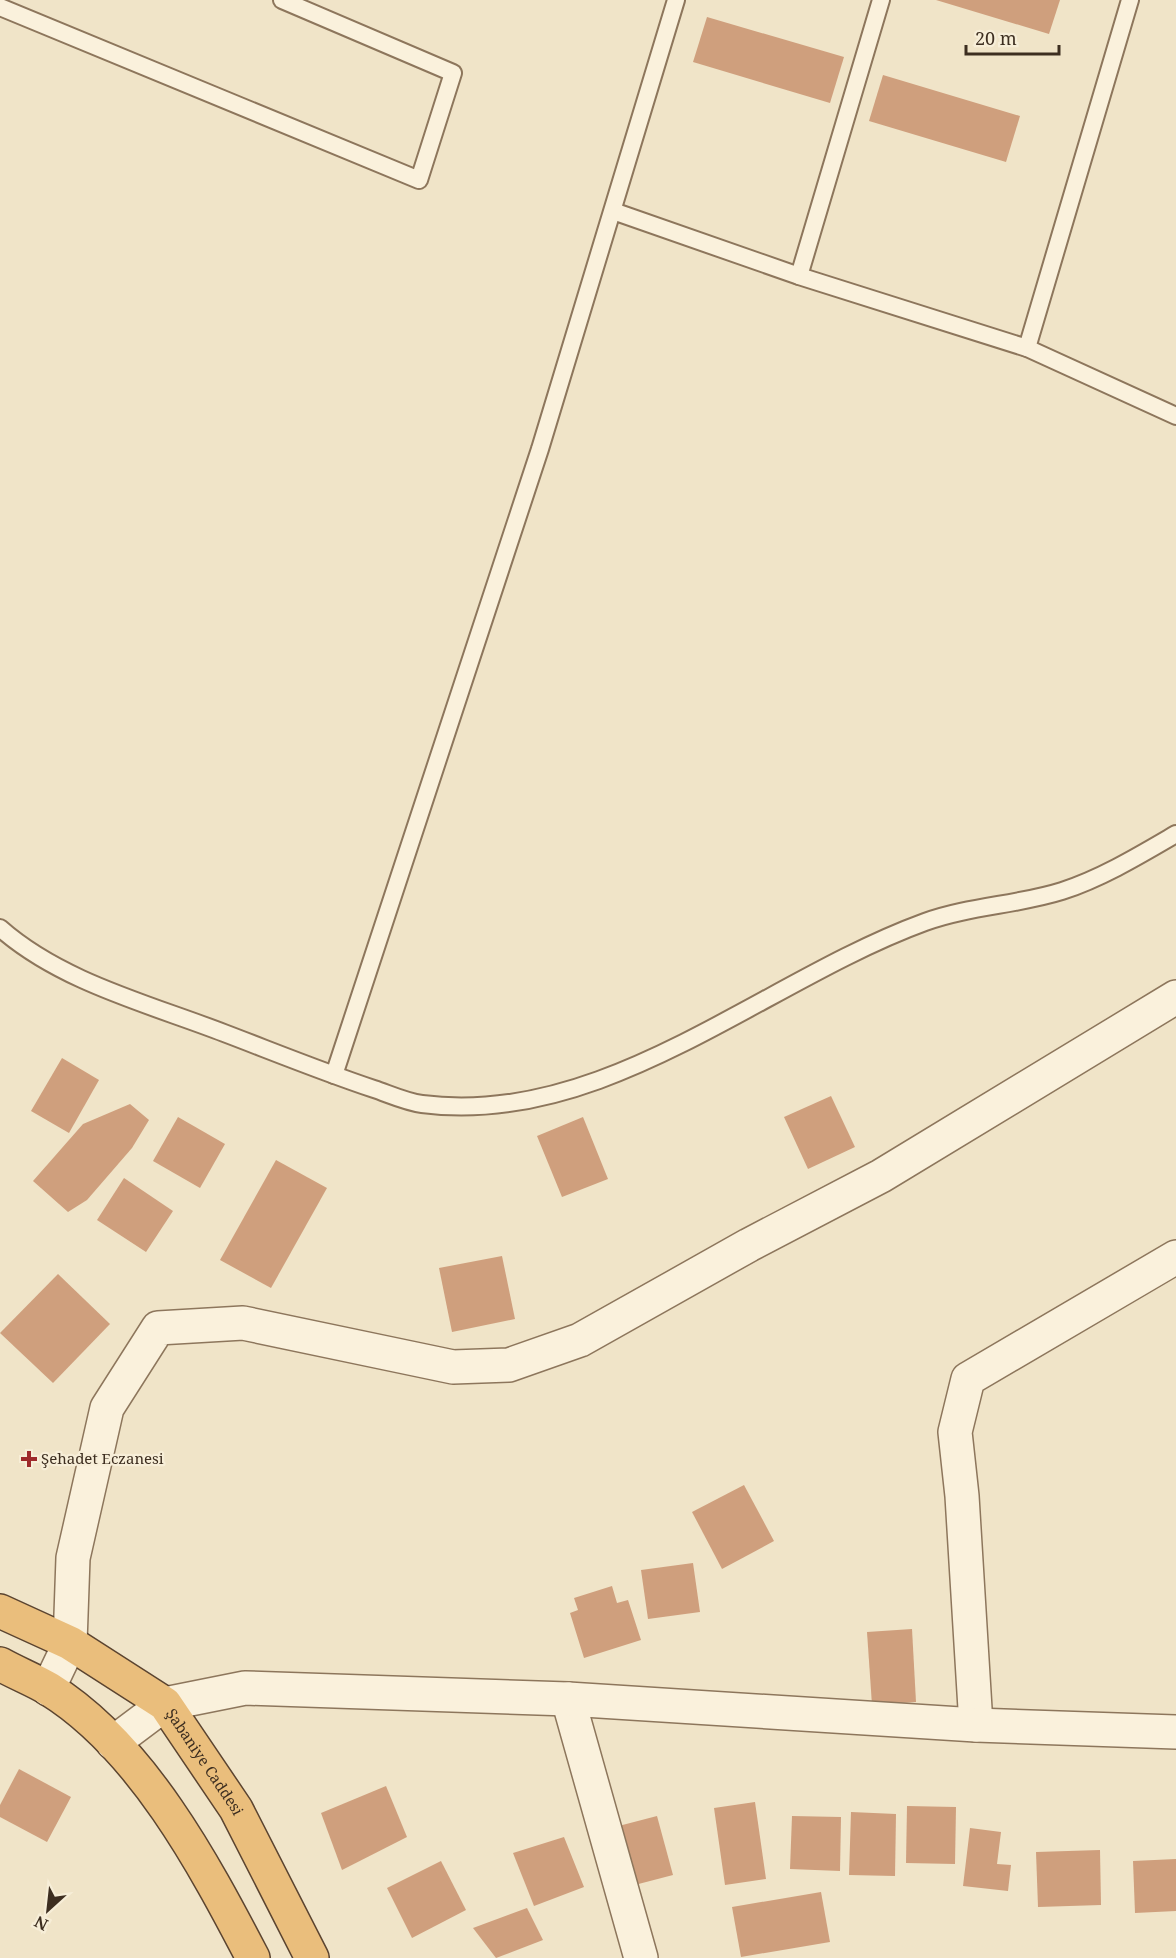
<svg xmlns="http://www.w3.org/2000/svg" width="1176" height="1958" font-family="'Noto Serif',serif">
<rect width="100%" height="100%" fill="#f0e4c8"/>
<g fill="#cf9f7d">
<path d="M 936,0 L 1060,0 L 1049,34 Z"/>
<path d="M 707,17 L 844,57 L 830,103 L 693,62 Z"/>
<path d="M 883,75 L 1020,116 L 1006,162 L 869,121 Z"/>
<path d="M 62,1058 L 99,1080 L 69,1133 L 31,1111 Z"/>
<path d="M 831,1096 L 855,1147 L 808,1169 L 784,1117 Z"/>
<path d="M 130,1104 L 149,1120 L 132,1148 L 87,1200 L 68,1212 L 33,1181 L 83,1124 Z"/>
<path d="M 178,1117 L 225,1144 L 200,1188 L 153,1161 Z"/>
<path d="M 583,1117 L 608,1179 L 562,1197 L 537,1136 Z"/>
<path d="M 276,1160 L 327,1188 L 271,1288 L 220,1260 Z"/>
<path d="M 124,1178 L 173,1211 L 146,1252 L 97,1220 Z"/>
<path d="M 502,1256 L 515,1319 L 452,1332 L 439,1268 Z"/>
<path d="M 58,1274 L 110,1324 L 53,1383 L 0,1333 Z"/>
<path d="M 744,1485 L 774,1541 L 722,1569 L 692,1512 Z"/>
<path d="M 693,1563 L 700,1612 L 648,1619 L 641,1570 Z"/>
<path d="M 612,1586 L 617,1603 L 628,1600 L 641,1640 L 584,1658 L 570,1613 L 578,1610 L 574,1598 Z"/>
<path d="M 912,1629 L 916,1702 L 872,1705 L 867,1632 Z"/>
<path d="M 19,1769 L 71,1797 L 47,1842 L 0,1817 L 0,1805 Z"/>
<path d="M 386,1786 L 407,1837 L 342,1870 L 321,1813 Z"/>
<path d="M 755,1802 L 766,1879 L 725,1885 L 714,1808 Z"/>
<path d="M 907,1806 L 956,1807 L 955,1864 L 906,1863 Z"/>
<path d="M 851,1812 L 896,1814 L 895,1876 L 849,1875 Z"/>
<path d="M 657,1816 L 673,1875 L 627,1887 L 611,1828 Z"/>
<path d="M 792,1816 L 841,1817 L 840,1871 L 790,1869 Z"/>
<path d="M 970,1828 L 1001,1832 L 997,1864 L 1011,1865 L 1008,1891 L 963,1886 Z"/>
<path d="M 564,1837 L 584,1887 L 534,1906 L 513,1853 Z"/>
<path d="M 1100,1850 L 1101,1905 L 1038,1907 L 1036,1852 Z"/>
<path d="M 1176,1859 L 1176,1911 L 1135,1913 L 1133,1861 Z"/>
<path d="M 441,1861 L 466,1910 L 412,1938 L 387,1888 Z"/>
<path d="M 821,1892 L 830,1942 L 741,1957 L 732,1907 Z"/>
<path d="M 527,1908 L 543,1940 L 496,1958 L 473,1928 Z"/>
</g>
<g fill="none" stroke-linecap="round" stroke-linejoin="round">
<g stroke="#8d765c" stroke-width="20">
<g id="service">
<path d="M 0,7 L 419,180 L 453,73 L 282,0"/>
<path d="M 613,211 L 799,276 L 1027,348 L 1176,416"/>
<path d="M 799,276 L 881,0"/>
<path d="M 1027,348 L 1130,0"/>
<path d="M 0,928 C 61,982 149,1004 224,1033 C 274,1052 323,1072 374,1089 C 389,1094 406,1102 422,1104 C 604,1128 763,981 925,922 C 969,906 1018,905 1062,891 C 1102,878 1140,855 1176,834"/>
<path d="M 334,1075 L 540,449 L 676,0"/>
</g>
</g>
<g stroke="#8d765c" stroke-width="36">
<g id="minor">
<path d="M 48,1689 L 70,1643 L 73,1558 L 107,1408 L 158,1328 L 243,1323 L 453,1367 L 509,1365 L 580,1340 L 749,1245 L 881,1176 L 1176,997"/>
<path d="M 568,1699 L 641,1958"/>
<path d="M 976,1725 L 962,1496 L 955,1432 L 968,1379 L 1176,1257"/>
</g>
</g>
<g stroke="#8d765c" stroke-width="36">
<path id="tertiary" d="M 113,1743 L 165,1704 L 245,1688 L 568,1699 L 976,1725 L 1176,1732"/>
</g>
<g stroke="#5b4430" stroke-width="36">
<g id="trunk">
<path id="s1" d="M 0,1611 L 70,1643 L 165,1704 L 236,1809 L 312,1958"/>
<path d="M 0,1664 C 16,1673 34,1680 49,1689 C 141,1746 204,1864 253,1958"/>
</g>
</g>
<use href="#service" stroke="#faf1dc" stroke-width="16"/>
<use href="#minor" stroke="#faf1dc" stroke-width="33"/>
<use href="#tertiary" stroke="#faf1dc" stroke-width="33"/>
<use href="#trunk" stroke="#eabe7c" stroke-width="33"/>
</g>
<path fill="#9e2a2b" stroke="#f7eed8" stroke-width="2" d="M26 1450h6v6h6v6h-6v6h-6v-6h-6v-6h6z"/>
<g text-anchor="middle" stroke-width="4.5" stroke-linejoin="round" paint-order="stroke">
<g font-size="15" fill="#3d2e20" stroke="#f7eed8" text-anchor="start">
<text x="41" y="1464">Şehadet Eczanesi</text>
</g>
<g font-size="15" fill="#3d2e20" stroke="#f7eed8">
<text dy="5" stroke="none"><textPath href="#s1" startOffset="260">Şabaniye Caddesi</textPath></text>
</g>
</g>
<g transform="translate(48 1910) rotate(207)" stroke="#f7eed8" stroke-width="4.5" paint-order="stroke">
<path d="M0-4.5L10 22L0 15L-10 22Z" fill="#3d2e20"/>
<text y="-9" font-size="16" font-weight="bold" text-anchor="middle" fill="#3d2e20">N</text>
</g>
<path d="M966 45v9h93v-9" fill="none" stroke="#3d2e20" stroke-width="3"/>
<text x="975" y="45" font-size="18" fill="#3d2e20" stroke="#f7eed8" stroke-width="4.5" paint-order="stroke">20 m</text>
</svg>
